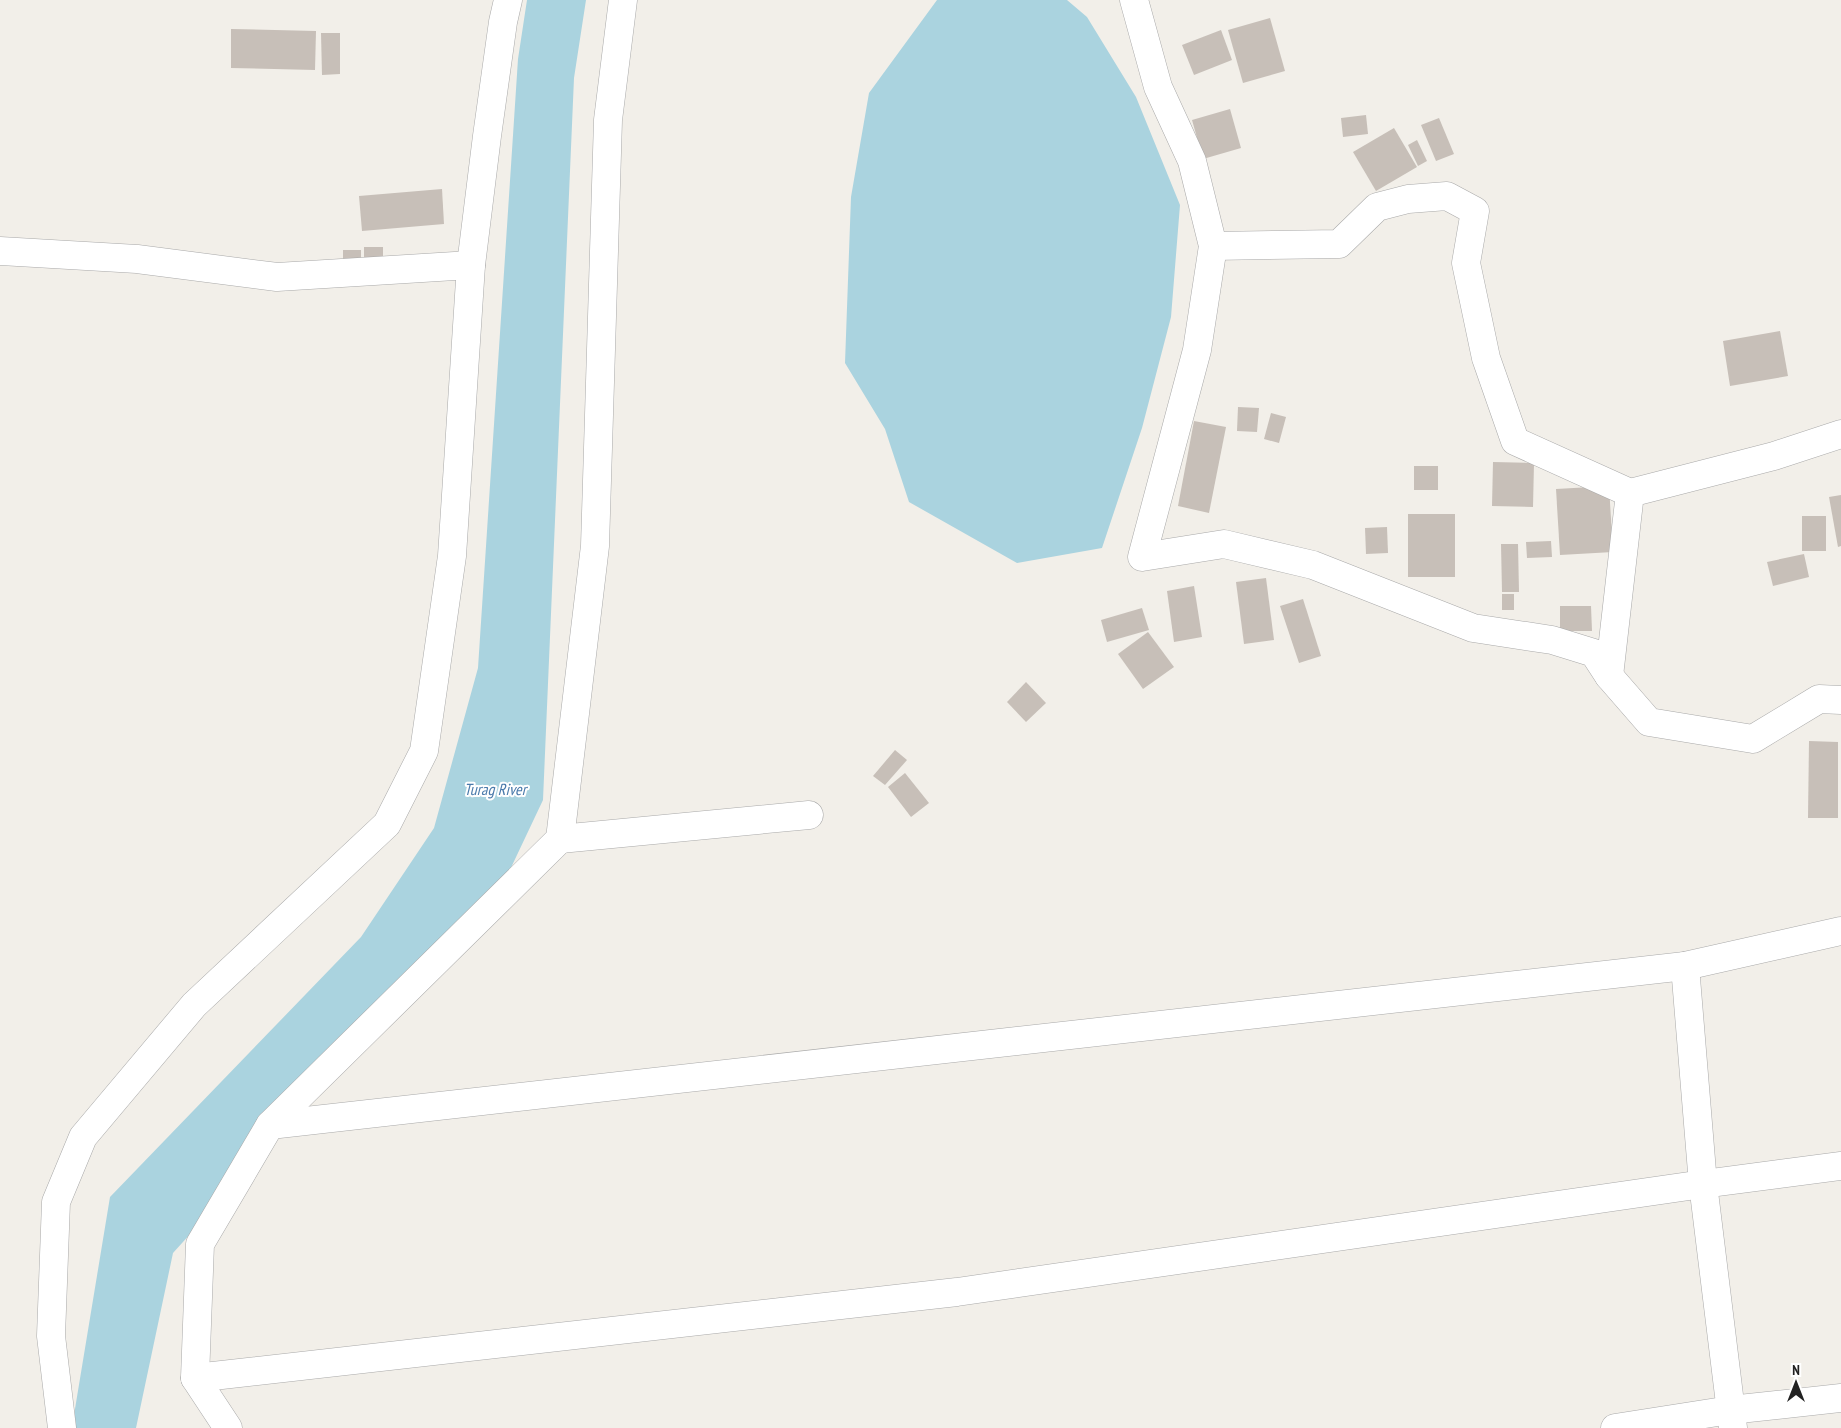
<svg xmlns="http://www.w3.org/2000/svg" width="1841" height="1428" font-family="'PT Sans Narrow',sans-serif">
<rect width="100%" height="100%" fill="#f2efe9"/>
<g fill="#aad3df">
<path d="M 527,0 L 586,0 L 574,78 L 543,800 L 499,893 L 173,1253 L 136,1428 L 74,1428 L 73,1421 L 110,1197 L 361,937 L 434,828 L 478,668 L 518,59 Z"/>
<path d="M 937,0 L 1067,0 L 1087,17 L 1136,97 L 1180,205 L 1171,317 L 1142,428 L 1102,548 L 1017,563 L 909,502 L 885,429 L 845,363 L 851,197 L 869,93 Z"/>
</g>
<g fill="#c7bfb8">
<path d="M 1270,18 L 1285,71 L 1243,83 L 1228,30 Z"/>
<path d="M 231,29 L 316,31 L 315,70 L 231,68 Z"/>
<path d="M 1221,30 L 1232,60 L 1194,75 L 1182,45 Z"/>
<path d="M 321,33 L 340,33 L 340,74 L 322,75 Z"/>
<path d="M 1230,109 L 1241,148 L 1203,159 L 1192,120 Z"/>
<path d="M 1366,115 L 1368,134 L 1343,137 L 1341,118 Z"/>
<path d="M 1439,118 L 1454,154 L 1436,161 L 1421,125 Z"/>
<path d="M 1394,128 L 1417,167 L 1376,191 L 1353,152 Z"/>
<path d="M 1417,140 L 1427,161 L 1418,166 L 1408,145 Z"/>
<path d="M 442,189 L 444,224 L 362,231 L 359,196 Z"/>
<path d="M 364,247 L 383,247 L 383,261 L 364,262 Z"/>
<rect x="343" y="250" width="18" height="13"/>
<path d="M 1780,331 L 1788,376 L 1730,386 L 1723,341 Z"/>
<path d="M 1238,407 L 1259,408 L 1257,432 L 1237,431 Z"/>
<path d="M 1271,413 L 1286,417 L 1279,443 L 1264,439 Z"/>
<path d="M 1194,421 L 1226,427 L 1209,513 L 1178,506 Z"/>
<path d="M 1493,462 L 1534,463 L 1533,507 L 1492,506 Z"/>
<rect x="1414" y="466" width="24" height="24"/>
<path d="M 1609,486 L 1613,552 L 1560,555 L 1556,489 Z"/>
<path d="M 1841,495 L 1841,546 L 1838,547 L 1829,497 Z"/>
<rect x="1408" y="514" width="47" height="63"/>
<rect x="1802" y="516" width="24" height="35"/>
<path d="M 1387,527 L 1388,553 L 1366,554 L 1365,528 Z"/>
<path d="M 1551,541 L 1552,557 L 1527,558 L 1526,542 Z"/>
<path d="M 1501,544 L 1518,544 L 1519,592 L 1502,592 Z"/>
<path d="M 1804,554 L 1809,577 L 1773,586 L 1767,562 Z"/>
<path d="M 1266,578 L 1274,640 L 1244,644 L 1236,582 Z"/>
<path d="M 1194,586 L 1202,637 L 1174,642 L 1167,591 Z"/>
<rect x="1502" y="594" width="12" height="16"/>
<path d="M 1303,599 L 1321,656 L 1299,663 L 1280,606 Z"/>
<path d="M 1560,606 L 1591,606 L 1592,631 L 1560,631 Z"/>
<path d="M 1142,608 L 1149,630 L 1107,642 L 1101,620 Z"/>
<path d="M 1148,632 L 1174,667 L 1143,689 L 1118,654 Z"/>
<path d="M 1026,682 L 1046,703 L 1026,722 L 1007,702 Z"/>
<path d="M 1809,741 L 1838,742 L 1838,818 L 1808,818 Z"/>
<path d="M 895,750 L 907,760 L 885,785 L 873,776 Z"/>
<path d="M 905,773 L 929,803 L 911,817 L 888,787 Z"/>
</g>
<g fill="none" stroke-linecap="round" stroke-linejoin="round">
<g stroke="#a9a9a9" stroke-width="29">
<g id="minor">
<path d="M 1134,0 L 1158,87 L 1192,161 L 1213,246 L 1197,350 L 1142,557 L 1224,544 L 1313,565 L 1473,628 L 1552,640 L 1594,653 L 1609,676 L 1649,722 L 1753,739 L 1819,699 L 1841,700"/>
<path d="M 1213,246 L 1339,244 L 1377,207 L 1408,199 L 1447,196 L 1475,211 L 1466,263 L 1486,358 L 1515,441 L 1630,493"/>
<path d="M 0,251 L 137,259 L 277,277 L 471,265"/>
<path d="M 1609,676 L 1630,493 L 1774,456 L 1841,434"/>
<path d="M 560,839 L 809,815"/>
<path d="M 1685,966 L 1703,1184 L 1733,1428"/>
<path d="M 270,1125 L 1685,966 L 1841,931"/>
<path d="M 195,1378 L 957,1292 L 1703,1184 L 1841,1166"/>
<path d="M 62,1428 L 51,1336 L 56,1202 L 83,1137 L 194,1005 L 387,824 L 424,751 L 452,556 L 471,265 L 487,136 L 503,22 L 508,0"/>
<path d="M 228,1428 L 195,1378 L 200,1244 L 270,1125 L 560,839 L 595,546 L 608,120 L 623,0"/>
<path d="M 1615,1428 L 1730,1410 L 1841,1398"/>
</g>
</g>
<use href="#minor" stroke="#fff" stroke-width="28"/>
</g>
<g text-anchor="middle" stroke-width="4" stroke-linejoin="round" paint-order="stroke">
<g font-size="16" font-style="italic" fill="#4a7aab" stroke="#fff">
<text x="495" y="795">Turag River</text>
</g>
</g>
<g transform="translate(1796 1383)" stroke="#ffffff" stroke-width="4" paint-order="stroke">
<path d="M0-4L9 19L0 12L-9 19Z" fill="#222222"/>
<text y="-8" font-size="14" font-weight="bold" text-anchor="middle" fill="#222222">N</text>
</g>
</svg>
